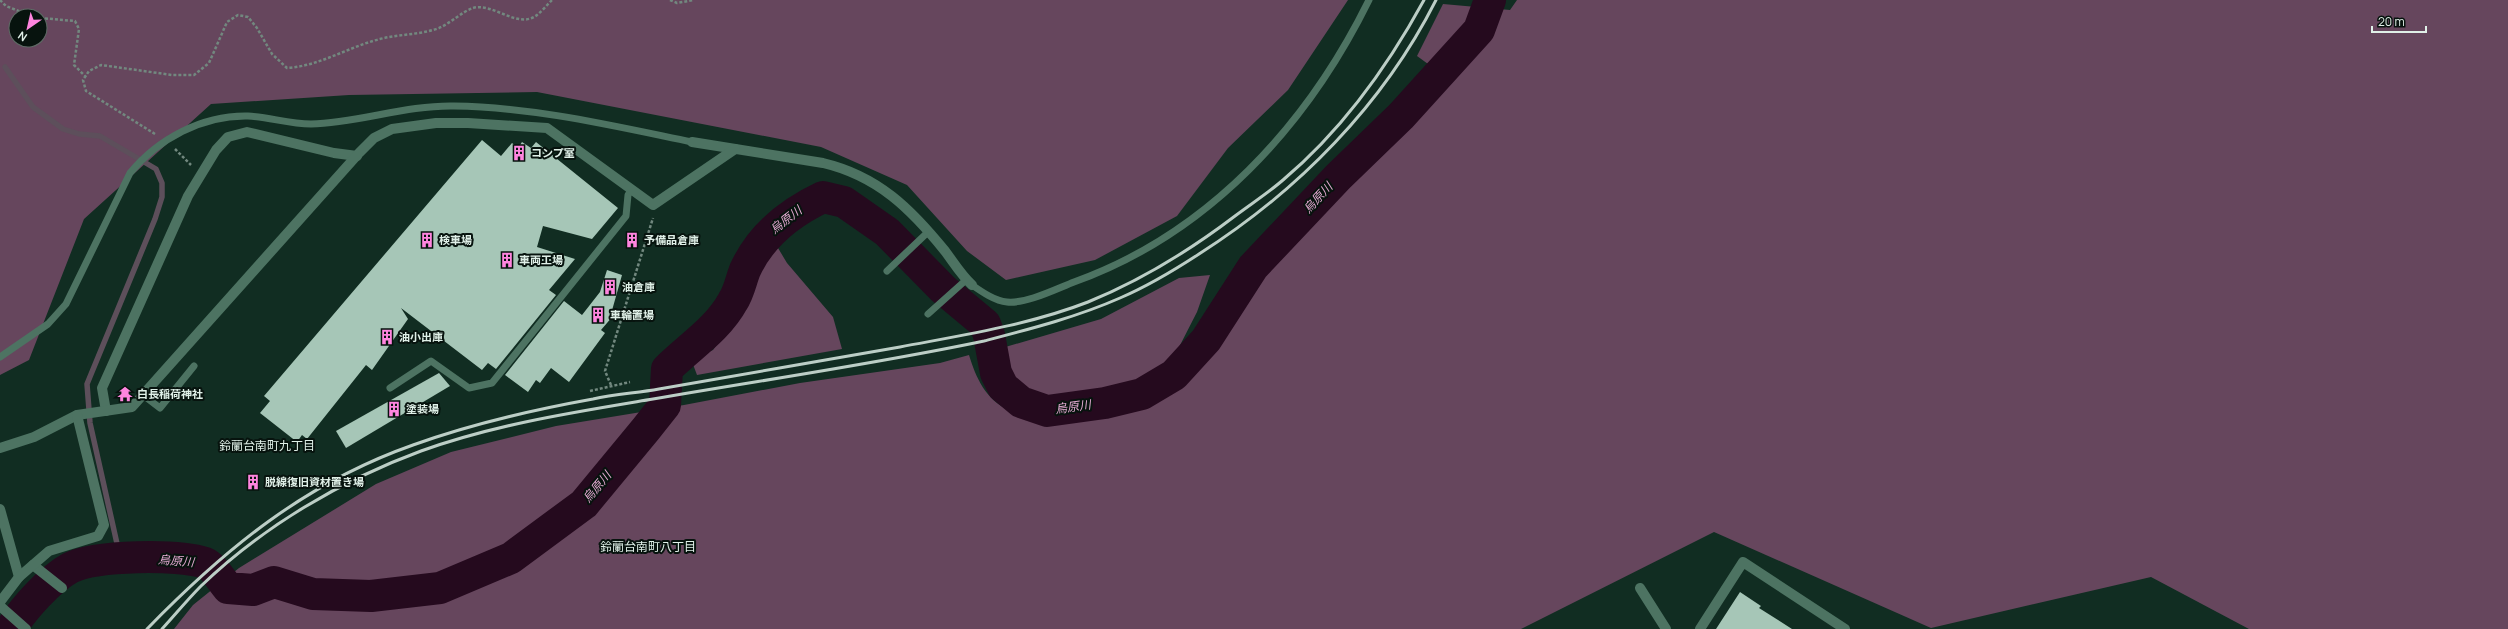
<svg xmlns="http://www.w3.org/2000/svg" width="2508" height="629" font-family="Manrope,'Noto Sans JP',sans-serif">
<rect width="100%" height="100%" fill="#112d22"/>
<g fill="#66465d" fill-rule="evenodd">
<path d="M 0,0 L 1348,0 L 1288,90 L 1228,148 L 1177,216 L 1095,260 L 1006,280 L 967,251 L 907,185 L 821,147 L 537,92 L 349,95 L 211,104 L 84,219 L 29,360 L 0,375 ZM 16,16 L 40,16 L 40,40 L 16,40 Z"/>
<path d="M 1517,0 L 2508,0 L 2508,629 L 2249,629 L 2151,577 L 1931,628 L 1714,532 L 1521,629 L 174,629 L 193,605 L 239,568 L 376,484 L 451,452 L 556,426 L 684,405 L 800,383 L 940,363 L 969,355 C 976,378 986,400 1009,410 C 1015,414 1027,413 1034,413 L 1030,399 L 1007,371 L 1002,348 L 1101,319 L 1179,278 L 1210,275 L 1197,312 L 1174,357 L 1192,374 L 1258,251 L 1325,177 L 1446,77 L 1417,56 L 1443,4 L 1510,10 Z"/>
<path d="M 778,248 L 787,263 L 833,317 L 842,349 L 697,375 L 691,359 L 713,350 L 738,315 L 755,266 Z"/>
</g>
<g fill="none" stroke-linecap="round" stroke-linejoin="round">
<path stroke="#5d4f5b" stroke-width="5.5" d="M 5,67 L 33,107 L 63,129 L 79,134 L 100,136 L 156,169 L 162,183 L 162,197 L 155,219 L 87,384 L 90,423 L 120,557"/>
<path stroke="#250a1e" stroke-width="32" d="M 11,629 C 22,610 50,579 70,568 C 96,555 178,554 205,563 C 213,566 222,581 228,588 L 253,590 L 274,582 L 313,594 L 371,596 L 440,588 L 511,558 L 584,504 L 646,429 L 665,405 L 667,369 C 689,347 718,329 733,301 C 739,292 741,280 745,270 C 761,235 789,213 823,197 L 844,202 L 887,232 L 943,289 L 985,324 L 989,335 L 996,373 L 1003,387 L 1021,402 L 1047,411 L 1105,403 L 1142,394 L 1174,375 L 1206,340 L 1253,267 L 1338,177 L 1401,116 L 1479,30 L 1490,0"/>
</g>
<g fill="#a6c6b7">
<path d="M 482,140 L 501,156 L 512,143 L 518,148 L 522,142 L 531,148 L 536,142 L 618,208 L 592,239 L 543,226 L 537,247 L 575,259 L 549,290 L 556,295 L 496,369 L 488,363 L 482,370 L 401,308 L 408,319 L 372,370 L 366,365 L 307,439 L 302,435 L 297,442 L 260,413 L 270,401 L 264,396 Z"/>
<path d="M 607,270 L 622,275 L 611,314 L 613,316 L 601,330 L 605,333 L 569,382 L 551,368 L 540,383 L 536,380 L 528,392 L 505,375 L 564,301 L 582,315 L 600,292 Z"/>
<path d="M 439,373 L 450,386 L 346,448 L 336,431 Z"/>
<path d="M 1740,592 L 1761,606 L 1759,608 L 1792,629 L 1716,629 Z"/>
</g>
<g fill="none" stroke-linecap="round" stroke-linejoin="round">
<g stroke="#72887f" stroke-width="2.5" stroke-dasharray="3 2" stroke-linecap="butt">
<path d="M 0,0 L 6,6 L 31,16"/>
<path d="M 670,0 L 677,3 L 694,0"/>
<path d="M 40,18 L 75,21 L 79,29 L 74,65 L 86,77"/>
<path d="M 155,134 L 86,91 L 83,80 L 89,71 L 101,65 L 172,75 L 194,75 L 209,63 L 227,22 L 238,15 L 248,17 L 257,28 L 272,54 L 287,68 C 320,66 348,47 380,39 C 399,34 420,35 439,28 C 451,23 463,11 473,8 C 493,2 518,30 537,15 C 542,11 547,5 552,0"/>
<path d="M 175,149 L 191,165"/>
<path d="M 611,385 L 605,371 L 653,218"/>
<path d="M 590,391 L 630,382"/>
</g>
<g stroke="#4d7362" stroke-width="7">
<path d="M 887,271 L 928,232"/>
<path d="M 972,285 C 982,292 995,301 1007,302 C 1026,304 1056,289 1074,282 C 1208,234 1307,126 1369,0"/>
<path d="M 928,314 L 966,280"/>
<path d="M 0,357 L 48,324 L 66,304 L 130,173 C 158,139 202,115 248,116 C 269,117 289,124 311,124 C 359,123 405,105 454,106 C 534,107 614,126 692,142"/>
<path d="M 390,388 L 431,361 L 469,388 L 492,383 L 626,216 L 628,195 L 631,190"/>
<path d="M 143,395 L 160,408 L 194,366"/>
</g>
<g stroke="#4d7362" stroke-width="10">
<path d="M 692,142 L 823,163 C 878,176 911,209 945,251 C 954,263 961,275 972,285"/>
<path d="M 106,411 L 102,388 L 188,196 L 216,150 L 228,137 L 247,132 L 334,153 L 357,156"/>
<path d="M 0,448 L 34,437 L 77,415 L 132,407 L 359,153 L 374,138 L 392,129 L 436,123 L 468,123 L 547,128 L 653,205 L 735,149"/>
<path d="M 0,509 L 19,577"/>
<path d="M 33,565 L 62,588"/>
<path d="M 1640,588 L 1666,629"/>
<path d="M 0,602 L 19,577 L 49,551 L 98,536 L 104,525 L 77,415"/>
<path d="M 0,606 L 26,629"/>
<path d="M 1700,629 L 1743,562 L 1845,629"/>
</g>
<g stroke="#bccec6" stroke-width="3">
<path d="M 147,629 C 225,549 305,483 413,445 C 471,424 532,410 593,399 C 615,394 637,393 659,389 C 739,375 820,361 900,347 C 963,335 1029,325 1088,302 C 1142,280 1189,251 1235,216 C 1251,204 1268,193 1283,180 C 1341,131 1388,66 1424,0"/>
<path d="M 162,629 C 175,615 187,600 201,586 C 262,527 342,480 421,451 C 496,424 575,412 653,399 C 763,380 875,364 984,341 C 1030,329 1077,317 1120,298 C 1148,286 1173,271 1199,254 C 1298,191 1383,105 1436,0"/>
</g>
</g>
<defs>
<g id="building-bare" transform="scale(1.2)"><path d="M-4-6H4V6H1V3H-1V6H-4ZM-2.5-4.3h1.7v1.8h-1.7ZM.8-4.3h1.7v1.8H.8ZM-2.5-1h1.7V.8h-1.7ZM.8-1h1.7V.8H.8Z" fill="#ff85df" stroke="#07130e" stroke-width="2.5" paint-order="stroke"/></g>
<g id="temple-bare" transform="scale(1.2)"><path d="M0-6L5-2H3V0L6.5 2.5H4V6H1.5V3h-3V6H-4V2.5H-6.5L-3 0V-2H-5Z" fill="#ff85df" stroke="#07130e" stroke-width="2.5" paint-order="stroke"/></g>
</defs>
<g fill-rule="evenodd">
<use href="#building-bare" x="519" y="153"/>
<use href="#building-bare" x="427" y="240"/>
<use href="#building-bare" x="632" y="240"/>
<use href="#building-bare" x="507" y="260"/>
<use href="#building-bare" x="610" y="287"/>
<use href="#building-bare" x="598" y="315"/>
<use href="#building-bare" x="387" y="337"/>
<use href="#temple-bare" x="125" y="394"/>
<use href="#building-bare" x="394" y="409"/>
<use href="#building-bare" x="253" y="482"/>
</g>
<g text-anchor="middle" stroke-width="4" stroke-linejoin="round" paint-order="stroke">
<g font-size="11" font-weight="bold" fill="#e0f0e8" stroke="#07130e" text-anchor="start">
<text x="531" y="157">コンプ室</text>
<text x="439" y="244">検車場</text>
<text x="644" y="244">予備品倉庫</text>
<text x="519" y="264">車両工場</text>
<text x="622" y="291">油倉庫</text>
<text x="610" y="319">車輪置場</text>
<text x="399" y="341">油小出庫</text>
<text x="137" y="398">白長稲荷神社</text>
<text x="406" y="413">塗装場</text>
<text x="265" y="486">脱線復旧資材置き場</text>
</g>
<g font-size="12" font-style="italic" fill="#e5abd3" stroke="#07130e">
<text transform="translate(1318 198) rotate(-47)" y="4">烏原川</text>
<text transform="translate(786 220) rotate(-38)" y="4">烏原川</text>
<text transform="translate(1073 407) rotate(-8)" y="4">烏原川</text>
<text transform="translate(597 487) rotate(-50)" y="4">烏原川</text>
<text transform="translate(176 561) rotate(5)" y="4">烏原川</text>
</g>
<g font-size="12" fill="#e0f0e8" stroke="#07130e">
<text x="267" y="450">鈴蘭台南町九丁目</text>
<text x="648" y="551">鈴蘭台南町八丁目</text>
</g>
</g>
<g transform="translate(28 28) rotate(214)"><circle r="19" fill="#07130e" stroke="#5e6b65"/>
<path d="M0-3L7 15L0 10L-7 15Z" fill="#ff85df"/>
<text y="-6" font-size="11" font-weight="bold" text-anchor="middle" fill="#e0f0e8">N</text>
</g>
<path d="M2372 26v6h54v-6" fill="none" stroke="#e0f0e8" stroke-width="2"/>
<text x="2378" y="26" font-size="12" fill="#e0f0e8" stroke="#07130e" stroke-width="3" paint-order="stroke">20 m</text>
</svg>
